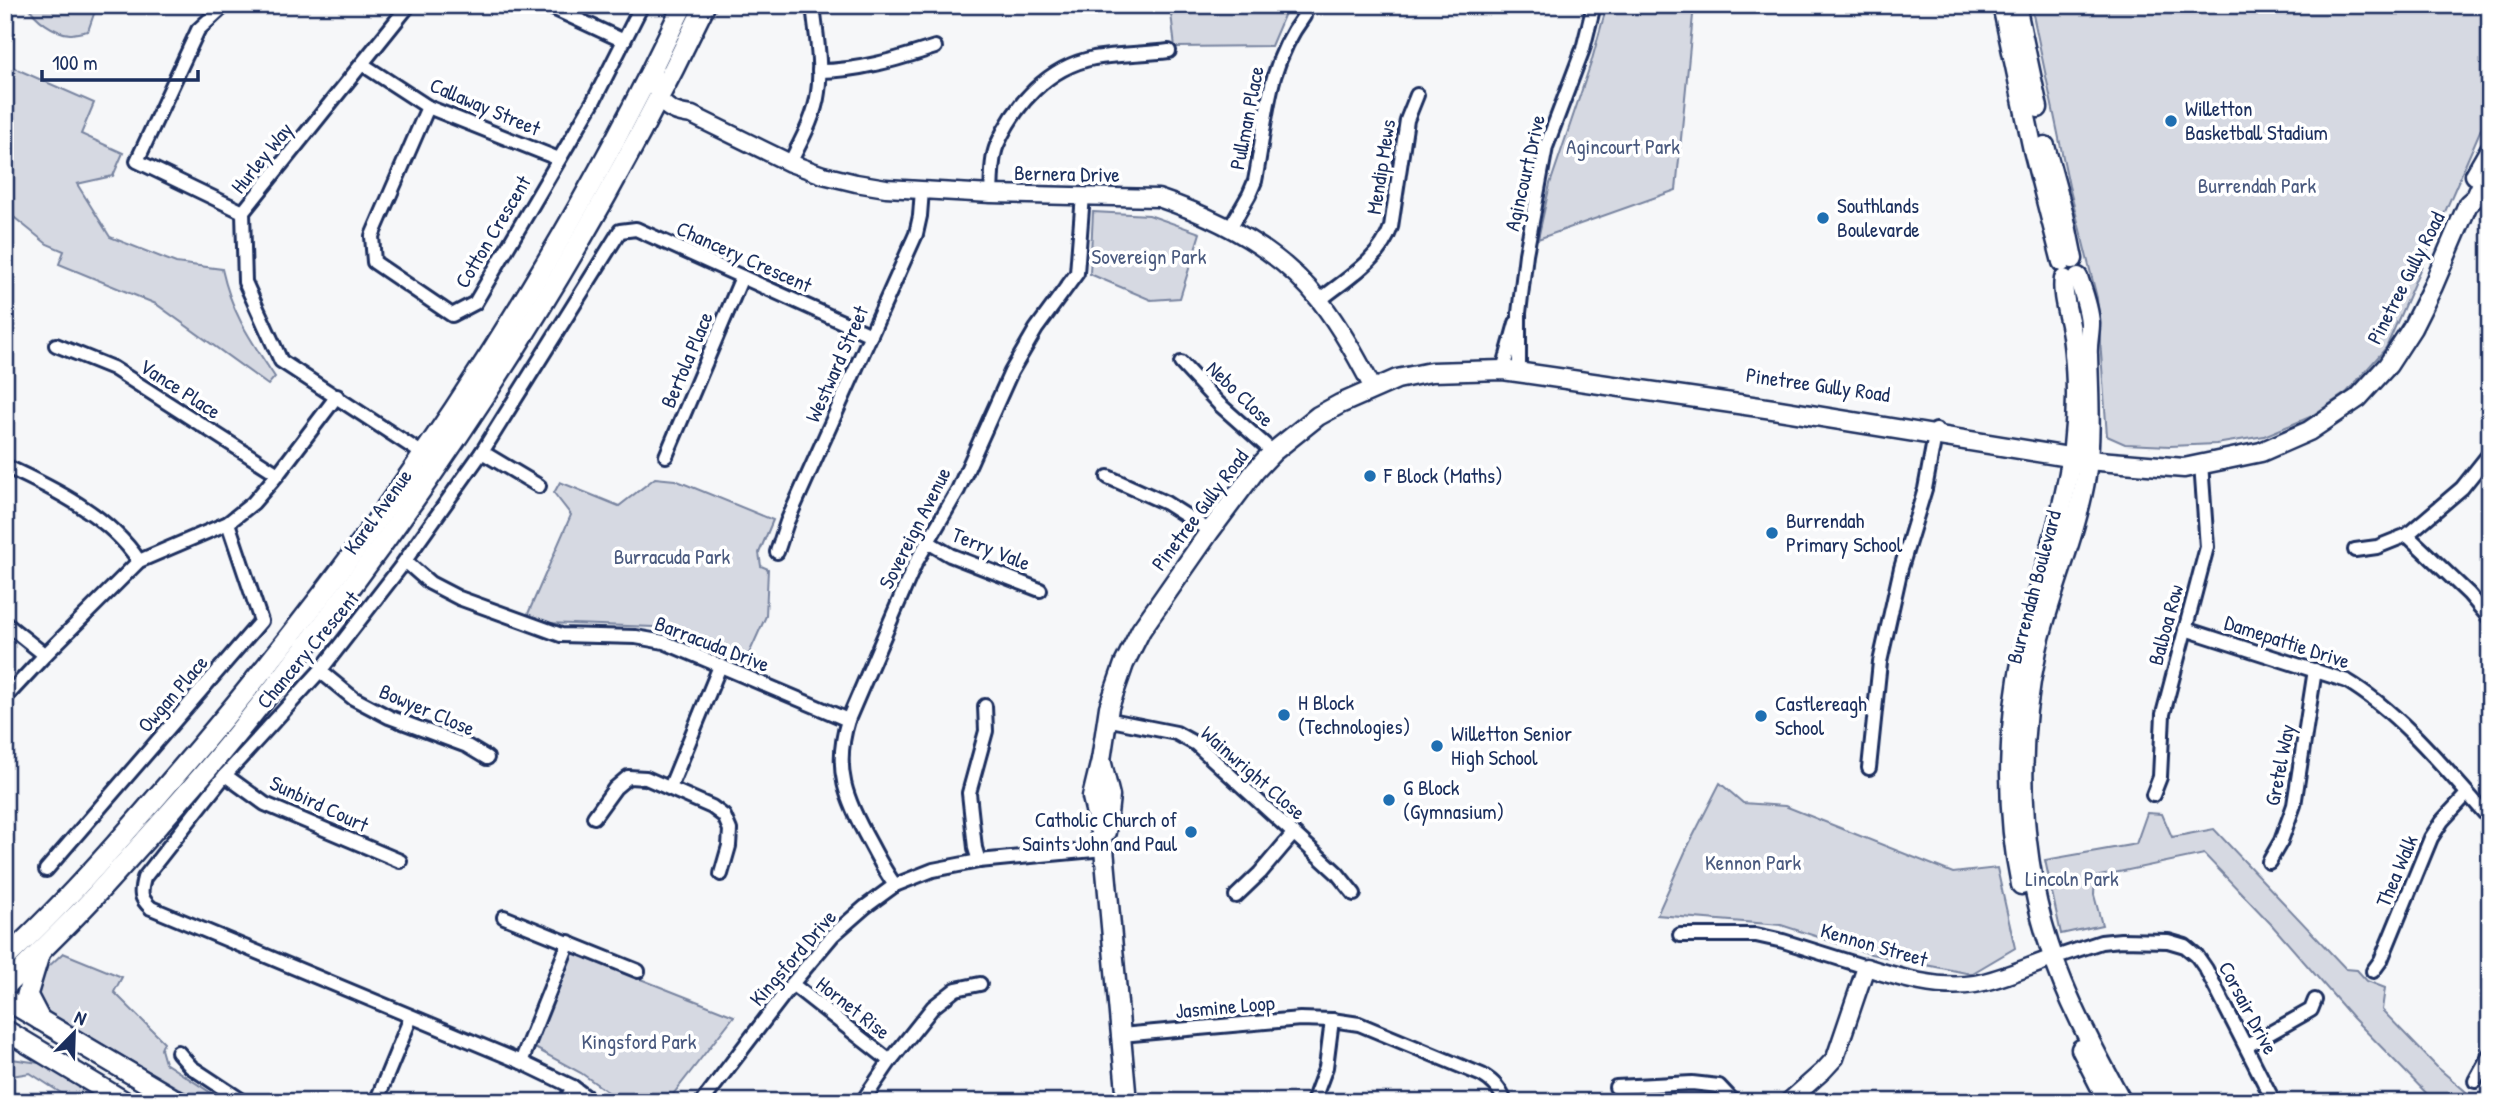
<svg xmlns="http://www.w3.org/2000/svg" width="2495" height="1107" font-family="'Patrick Hand',sans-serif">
<rect width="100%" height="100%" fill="#f6f7f9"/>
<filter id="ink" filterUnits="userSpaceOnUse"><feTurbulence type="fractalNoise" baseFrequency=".0143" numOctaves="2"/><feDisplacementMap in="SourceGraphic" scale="14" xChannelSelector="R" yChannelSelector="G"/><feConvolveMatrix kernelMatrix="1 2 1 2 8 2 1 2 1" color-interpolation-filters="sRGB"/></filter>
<g filter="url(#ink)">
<g fill="#d6d9e2" stroke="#7884a0" stroke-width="2">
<path d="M 28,5 L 97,5 L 88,31 C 82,32 75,34 70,34 C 55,33 34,19 28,5 Z"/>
<path d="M 1170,5 L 1275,5 L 1285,13 L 1271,46 L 1175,47 Z"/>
<path d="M 1607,5 L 1694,5 L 1676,190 L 1538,239 L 1550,184 L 1591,63 Z"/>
<path d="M 2031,5 L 2490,5 L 2490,108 L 2386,348 L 2347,392 L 2310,417 L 2264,436 L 2216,444 L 2170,446 L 2125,444 L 2107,436 L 2097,298 L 2069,186 Z"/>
<path d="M 5,64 L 94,103 L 81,134 L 123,153 L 113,176 L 77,184 L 110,237 L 176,263 L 222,269 C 232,314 250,339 275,377 L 268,385 L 156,304 L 59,264 L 64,251 L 47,244 L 5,210 Z"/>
<path d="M 1093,212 L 1149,215 L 1200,233 L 1180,298 L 1151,300 L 1090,274 Z"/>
<path d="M 655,478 L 675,480 L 773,520 L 759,553 L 761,566 L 768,569 L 766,616 L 744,665 L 654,627 L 546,623 L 527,616 L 571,515 L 554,493 L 560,482 L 619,506 Z"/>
<path d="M 1720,783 L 1743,803 L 1785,806 L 1953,873 L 1997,868 L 2015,948 L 1971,974 L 1871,954 L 1781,925 L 1657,915 L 1687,848 Z"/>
<path d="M 2147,813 L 2162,814 L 2172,837 L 2214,829 L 2346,969 L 2357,970 L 2367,981 L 2385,988 L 2382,1010 L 2437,1067 L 2478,1102 L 2435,1102 L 2353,1018 L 2271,924 L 2204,854 L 2095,877 L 2094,895 L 2102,925 L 2061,934 L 2045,860 L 2136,844 Z"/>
<path d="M 572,952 L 734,1016 L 667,1102 L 622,1102 L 581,1073 L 533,1047 Z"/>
<path d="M 63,953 L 122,977 L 114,992 L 164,1042 L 161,1049 L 165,1063 L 225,1102 L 202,1102 L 42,1009 L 36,992 L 47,968 Z"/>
<path d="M 5,1058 L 46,1064 L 112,1102 L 75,1102 L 30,1073 L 5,1077 Z"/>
</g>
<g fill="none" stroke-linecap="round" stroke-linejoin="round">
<g stroke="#1b2f5e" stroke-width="18">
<g id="minor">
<path d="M 225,5 L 198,30 L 137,161 L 243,212"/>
<path d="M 409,5 L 243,212 L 245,282 L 281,361 L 423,454"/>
<path d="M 553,8 L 624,41"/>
<path d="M 362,64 L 428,107 L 559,159"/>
<path d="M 819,71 C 858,71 898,59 935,47"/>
<path d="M 428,107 L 372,236 L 374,262 L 452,315 L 475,303 L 594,100 L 642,5"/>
<path d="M 790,163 C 801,141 815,117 818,92 C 822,64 816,34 813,5"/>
<path d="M 991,194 C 992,179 991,159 997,145 C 1015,104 1048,67 1094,58 C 1118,54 1144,54 1169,51"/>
<path d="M 1230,228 L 1249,195 L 1255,181 C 1267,121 1265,68 1304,16"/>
<path d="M 1320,300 C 1346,279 1380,260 1391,227 L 1407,120 L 1417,95"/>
<path d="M 56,345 L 113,368 L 278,474"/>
<path d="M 1181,363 L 1219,404 L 1273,452"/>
<path d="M 1503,370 L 1516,323"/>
<path d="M 1519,371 L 1519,313 L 1526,254 L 1546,147 L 1583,49 L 1594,5"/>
<path d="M 482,452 L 539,486"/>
<path d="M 666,456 L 742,277"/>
<path d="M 5,466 C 53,488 110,516 139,561"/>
<path d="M 1108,477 L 1166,503 L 1210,531"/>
<path d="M 2407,535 L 2469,594 L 2490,619"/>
<path d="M 928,542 L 950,555 L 1040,590"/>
<path d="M 2355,550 L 2377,547 L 2407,535 L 2462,488 L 2490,453"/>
<path d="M 777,552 L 787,522 L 916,234 L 920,216 L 922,190"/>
<path d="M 405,561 L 430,583 L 459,598 L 561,635 L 636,637 L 664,642 L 848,720"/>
<path d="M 5,623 L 45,655"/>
<path d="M 2185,629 L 2347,681 C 2401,713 2448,772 2490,819"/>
<path d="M 320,671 L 353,698 L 389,717 L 467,746 L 487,758"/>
<path d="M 5,698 L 45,655 L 139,561 L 228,523 L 253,503 L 278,474 L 337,396"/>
<path d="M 1106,719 L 1176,733 L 1196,744 L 1337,873 L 1354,894"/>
<path d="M 1869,768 L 1880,662 L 1901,568 L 1925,489 L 1936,430"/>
<path d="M 225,775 L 265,804 L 400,861"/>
<path d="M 670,788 L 720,666"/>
<path d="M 2153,795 L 2160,777 L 2163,714 L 2207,547 L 2201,463"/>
<path d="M 594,817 L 615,788 L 628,777 L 646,778 L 712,807 L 724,816 L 730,830 L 729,846 L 721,874"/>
<path d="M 979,861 L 975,848 L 969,793 L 986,731 L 985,706"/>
<path d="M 2269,862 L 2281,841 L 2294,805 L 2315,670"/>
<path d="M 46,870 L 261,621 L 228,523"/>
<path d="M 895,885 C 885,872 878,858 870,843 C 846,800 833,769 848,720 L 915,564 L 958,490 L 1011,372 L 1036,329 L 1077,273 L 1083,195"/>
<path d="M 1236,896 L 1260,873 L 1293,834"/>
<path d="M 504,917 L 638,971"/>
<path d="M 1680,935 L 1756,935 L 1783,941 L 1866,967"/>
<path d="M 2053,958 L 2101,942 L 2121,940 L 2168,941 L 2185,946 L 2197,956 L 2206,969 L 2274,1102"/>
<path d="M 2373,971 L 2381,960 L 2431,838 L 2442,821 L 2467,794"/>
<path d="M 792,984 L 890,1061 L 933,1007 L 956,989 L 980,984"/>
<path d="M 1121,1035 L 1300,1019 L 1332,1020 L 1359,1024 L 1482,1075 C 1494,1082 1500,1089 1505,1102"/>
<path d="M 2247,1046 L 2311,1010 L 2315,1000"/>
<path d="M 178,1052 L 191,1067 L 244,1102"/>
<path d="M 521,1062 L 569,942"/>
<path d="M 2475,1081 L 2490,1054"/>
<path d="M 1616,1087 L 1692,1083 L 1719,1086 L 1734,1102"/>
<path d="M 5,1098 L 8,1102"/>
<path d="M 376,1102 L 411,1017"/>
<path d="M 565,1102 L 573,1087"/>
<path d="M 593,1102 L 573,1087 L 521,1062 L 151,908 C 140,898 140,893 144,878 L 225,775 L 320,671 L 399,569 L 482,452 L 620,231 L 636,229 L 871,335"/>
<path d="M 702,1102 L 792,984 L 833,935 L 865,907 L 895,885 L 933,870 L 979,861 L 1104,849"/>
<path d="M 862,1102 L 890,1061"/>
<path d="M 1313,1102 L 1326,1067 L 1332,1020"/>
</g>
</g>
<g stroke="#1b2f5e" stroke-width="21">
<g id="tertiary">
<path d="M 653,66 C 655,96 660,112 692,115 L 790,163 L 823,175 L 856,183 L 886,188 L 991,194 L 1158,198 C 1218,218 1279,249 1320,301 C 1341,328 1357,358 1373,388"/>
<path d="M 1788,1102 L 1823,1071 L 1835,1058 L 1866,967 C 1900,978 1939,990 1975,984 C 2002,979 2027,967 2053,958"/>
</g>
</g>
<g stroke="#1b2f5e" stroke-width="23">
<g id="secondary">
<path d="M 2002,5 L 2033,150 L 2062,262"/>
<path d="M 2016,5 L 2038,108"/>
<path d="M 2045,146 L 2064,215 L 2073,259"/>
<path d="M 2475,175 L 2490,149"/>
<path d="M 2078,277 C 2083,292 2089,307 2090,323 C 2090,334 2087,344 2088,355 C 2089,395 2092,436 2086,476 C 2076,536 2050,592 2037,650 C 2013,759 2020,879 2063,983 C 2080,1024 2101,1063 2122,1102"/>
<path d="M 1101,760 L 1110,796 L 1106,832"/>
<path d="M 2021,885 C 2005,808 2007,725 2024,648 C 2039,581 2064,516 2073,447 C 2077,412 2077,372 2072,336 C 2070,319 2061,296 2064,279"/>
<path d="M 2081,1049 L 2108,1102"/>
<path d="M 1127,1102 L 1104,849 L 1092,797 L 1101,760 L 1109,707 L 1124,664 L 1141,630 L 1210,531 L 1255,471 L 1273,452 L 1318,416 L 1340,404 L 1397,379 L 1431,372 L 1503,370 L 1773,409 L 2087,460 L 2184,468 L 2261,452 L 2309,431 L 2358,398 L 2388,365 L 2412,328 L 2433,286 L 2468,204 L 2476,197 L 2490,166"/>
</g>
</g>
<g stroke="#1b2f5e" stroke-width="24">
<g id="primary">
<path d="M 8,956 C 77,892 138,819 199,748 C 390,522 557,272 683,5"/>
<path d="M 5,987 C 33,958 63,930 91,900 C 125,863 159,825 192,787 C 248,723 300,655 351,587 C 487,405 607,210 705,5"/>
</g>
</g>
<g stroke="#1b2f5e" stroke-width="24">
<g id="trunk">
<path d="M 5,952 L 19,945"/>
<path d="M 5,999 L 179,1102"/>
<path d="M 40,1020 L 27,995 L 40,952"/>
<path d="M 5,1030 L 125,1102"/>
</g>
</g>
<use href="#minor" stroke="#fff" stroke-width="12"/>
<use href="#tertiary" stroke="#fff" stroke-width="16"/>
<use href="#secondary" stroke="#fff" stroke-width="18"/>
<use href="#primary" stroke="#fff" stroke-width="19"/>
<use href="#trunk" stroke="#fff" stroke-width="19"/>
</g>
</g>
<g fill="#1f6fb2" stroke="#fff" stroke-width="2.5">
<circle cx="2171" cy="121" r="7"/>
<circle cx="1823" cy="218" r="7"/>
<circle cx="1370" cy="476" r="7"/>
<circle cx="1772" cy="533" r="7"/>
<circle cx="1284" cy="715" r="7"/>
<circle cx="1761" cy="716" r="7"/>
<circle cx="1437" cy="746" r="7"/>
<circle cx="1389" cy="800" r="7"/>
<circle cx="1191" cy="832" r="7"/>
</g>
<g text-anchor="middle" stroke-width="7" stroke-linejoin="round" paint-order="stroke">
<g font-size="21" fill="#1b2f5e" stroke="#fff">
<text transform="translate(485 107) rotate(23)" y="7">Callaway Street</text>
<text transform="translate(1247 118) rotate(-79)" y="7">Pullman Place</text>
<text transform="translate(262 158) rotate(-51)" y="7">Hurley Way</text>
<text transform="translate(1381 167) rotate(-81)" y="7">Mendip Mews</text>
<text transform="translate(1525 173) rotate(-77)" y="7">Agincourt Drive</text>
<text transform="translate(1067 174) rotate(1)" y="7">Bernera Drive</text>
<text transform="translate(493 232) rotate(-59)" y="7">Cotton Crescent</text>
<text transform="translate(744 257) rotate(24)" y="7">Chancery Crescent</text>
<text transform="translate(2406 278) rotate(-63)" y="7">Pinetree Gully Road</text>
<text transform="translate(687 360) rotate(-67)" y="7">Bertola Place</text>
<text transform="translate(837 364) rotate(-66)" y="7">Westward Street</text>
<text transform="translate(1818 385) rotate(8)" y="7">Pinetree Gully Road</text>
<text transform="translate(180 389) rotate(33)" y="7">Vance Place</text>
<text transform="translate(1240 394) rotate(44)" y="7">Nebo Close</text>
<text transform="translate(1200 510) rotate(-53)" y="7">Pinetree Gully Road</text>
<text transform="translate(378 512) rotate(-54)" y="7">Karel Avenue</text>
<text transform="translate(915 528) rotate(-63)" y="7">Sovereign Avenue</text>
<text transform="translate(991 549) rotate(22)" y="7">Terry Vale</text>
<text transform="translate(2034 587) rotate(-75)" y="7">Burrendah Boulevard</text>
<text transform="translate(2166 625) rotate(-75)" y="7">Balboa Row</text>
<text transform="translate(2287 642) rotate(18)" y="7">Damepattie Drive</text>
<text transform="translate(712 644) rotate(21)" y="7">Barracuda Drive</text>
<text transform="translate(308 650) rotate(-50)" y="7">Chancery Crescent</text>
<text transform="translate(173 694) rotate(-49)" y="7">Owgan Place</text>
<text transform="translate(427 710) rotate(23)" y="7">Bowyer Close</text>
<text transform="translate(2280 765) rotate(-79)" y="7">Gretel Way</text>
<text transform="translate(1253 773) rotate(41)" y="7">Wainwright Close</text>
<text transform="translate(319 804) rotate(25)" y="7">Sunbird Court</text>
<text transform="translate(2397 871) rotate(-67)" y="7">Thea Walk</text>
<text transform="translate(1874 945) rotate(16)" y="7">Kennon Street</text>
<text transform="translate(793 958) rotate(-49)" y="7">Kingsford Drive</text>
<text transform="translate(1225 1007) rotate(-5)" y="7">Jasmine Loop</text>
<text transform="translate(853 1008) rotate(38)" y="7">Hornet Rise</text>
<text transform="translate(2248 1008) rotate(62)" y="7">Corsair Drive</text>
</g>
<g font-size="21" fill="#1b2f5e" stroke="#fff" text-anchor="start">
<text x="2185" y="116">Willetton<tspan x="2185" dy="24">Basketball Stadium</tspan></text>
<text x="1837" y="213">Southlands<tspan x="1837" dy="24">Boulevarde</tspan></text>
<text x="1384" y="483">F Block (Maths)</text>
<text x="1786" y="528">Burrendah<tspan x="1786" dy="24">Primary School</tspan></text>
<text x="1298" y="710">H Block<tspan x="1298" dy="24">(Technologies)</tspan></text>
<text x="1775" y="711">Castlereagh<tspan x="1775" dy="24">School</tspan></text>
<text x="1451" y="741">Willetton Senior<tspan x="1451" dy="24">High School</tspan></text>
<text x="1403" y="795">G Block<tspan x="1403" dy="24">(Gymnasium)</tspan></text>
<text x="1177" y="827" text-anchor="end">Catholic Church of<tspan x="1177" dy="24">Saints John and Paul</tspan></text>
</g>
<g font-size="21" fill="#4a5a7f" stroke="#fff">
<text x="1623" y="154">Agincourt Park</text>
<text x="2257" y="193">Burrendah Park</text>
<text x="1149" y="264">Sovereign Park</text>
<text x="672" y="564">Burracuda Park</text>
<text x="1753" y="870">Kennon Park</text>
<text x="2072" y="886">Lincoln Park</text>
<text x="639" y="1049">Kingsford Park</text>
</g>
</g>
<rect width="2495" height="1107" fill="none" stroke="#fff" stroke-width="28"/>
<rect x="14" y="14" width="2467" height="1079" fill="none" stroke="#1b2f5e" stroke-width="2.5" filter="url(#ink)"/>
<g transform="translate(74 1033) rotate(23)" stroke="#ffffff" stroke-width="5" paint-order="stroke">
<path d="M0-5L12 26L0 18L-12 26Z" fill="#1b2f5e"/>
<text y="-10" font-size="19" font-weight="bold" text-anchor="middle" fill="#1b2f5e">N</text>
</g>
<path d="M42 70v10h156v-10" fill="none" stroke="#1b2f5e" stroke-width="3.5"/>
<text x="52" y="70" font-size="21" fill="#1b2f5e" stroke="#ffffff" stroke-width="5" paint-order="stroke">100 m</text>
</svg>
